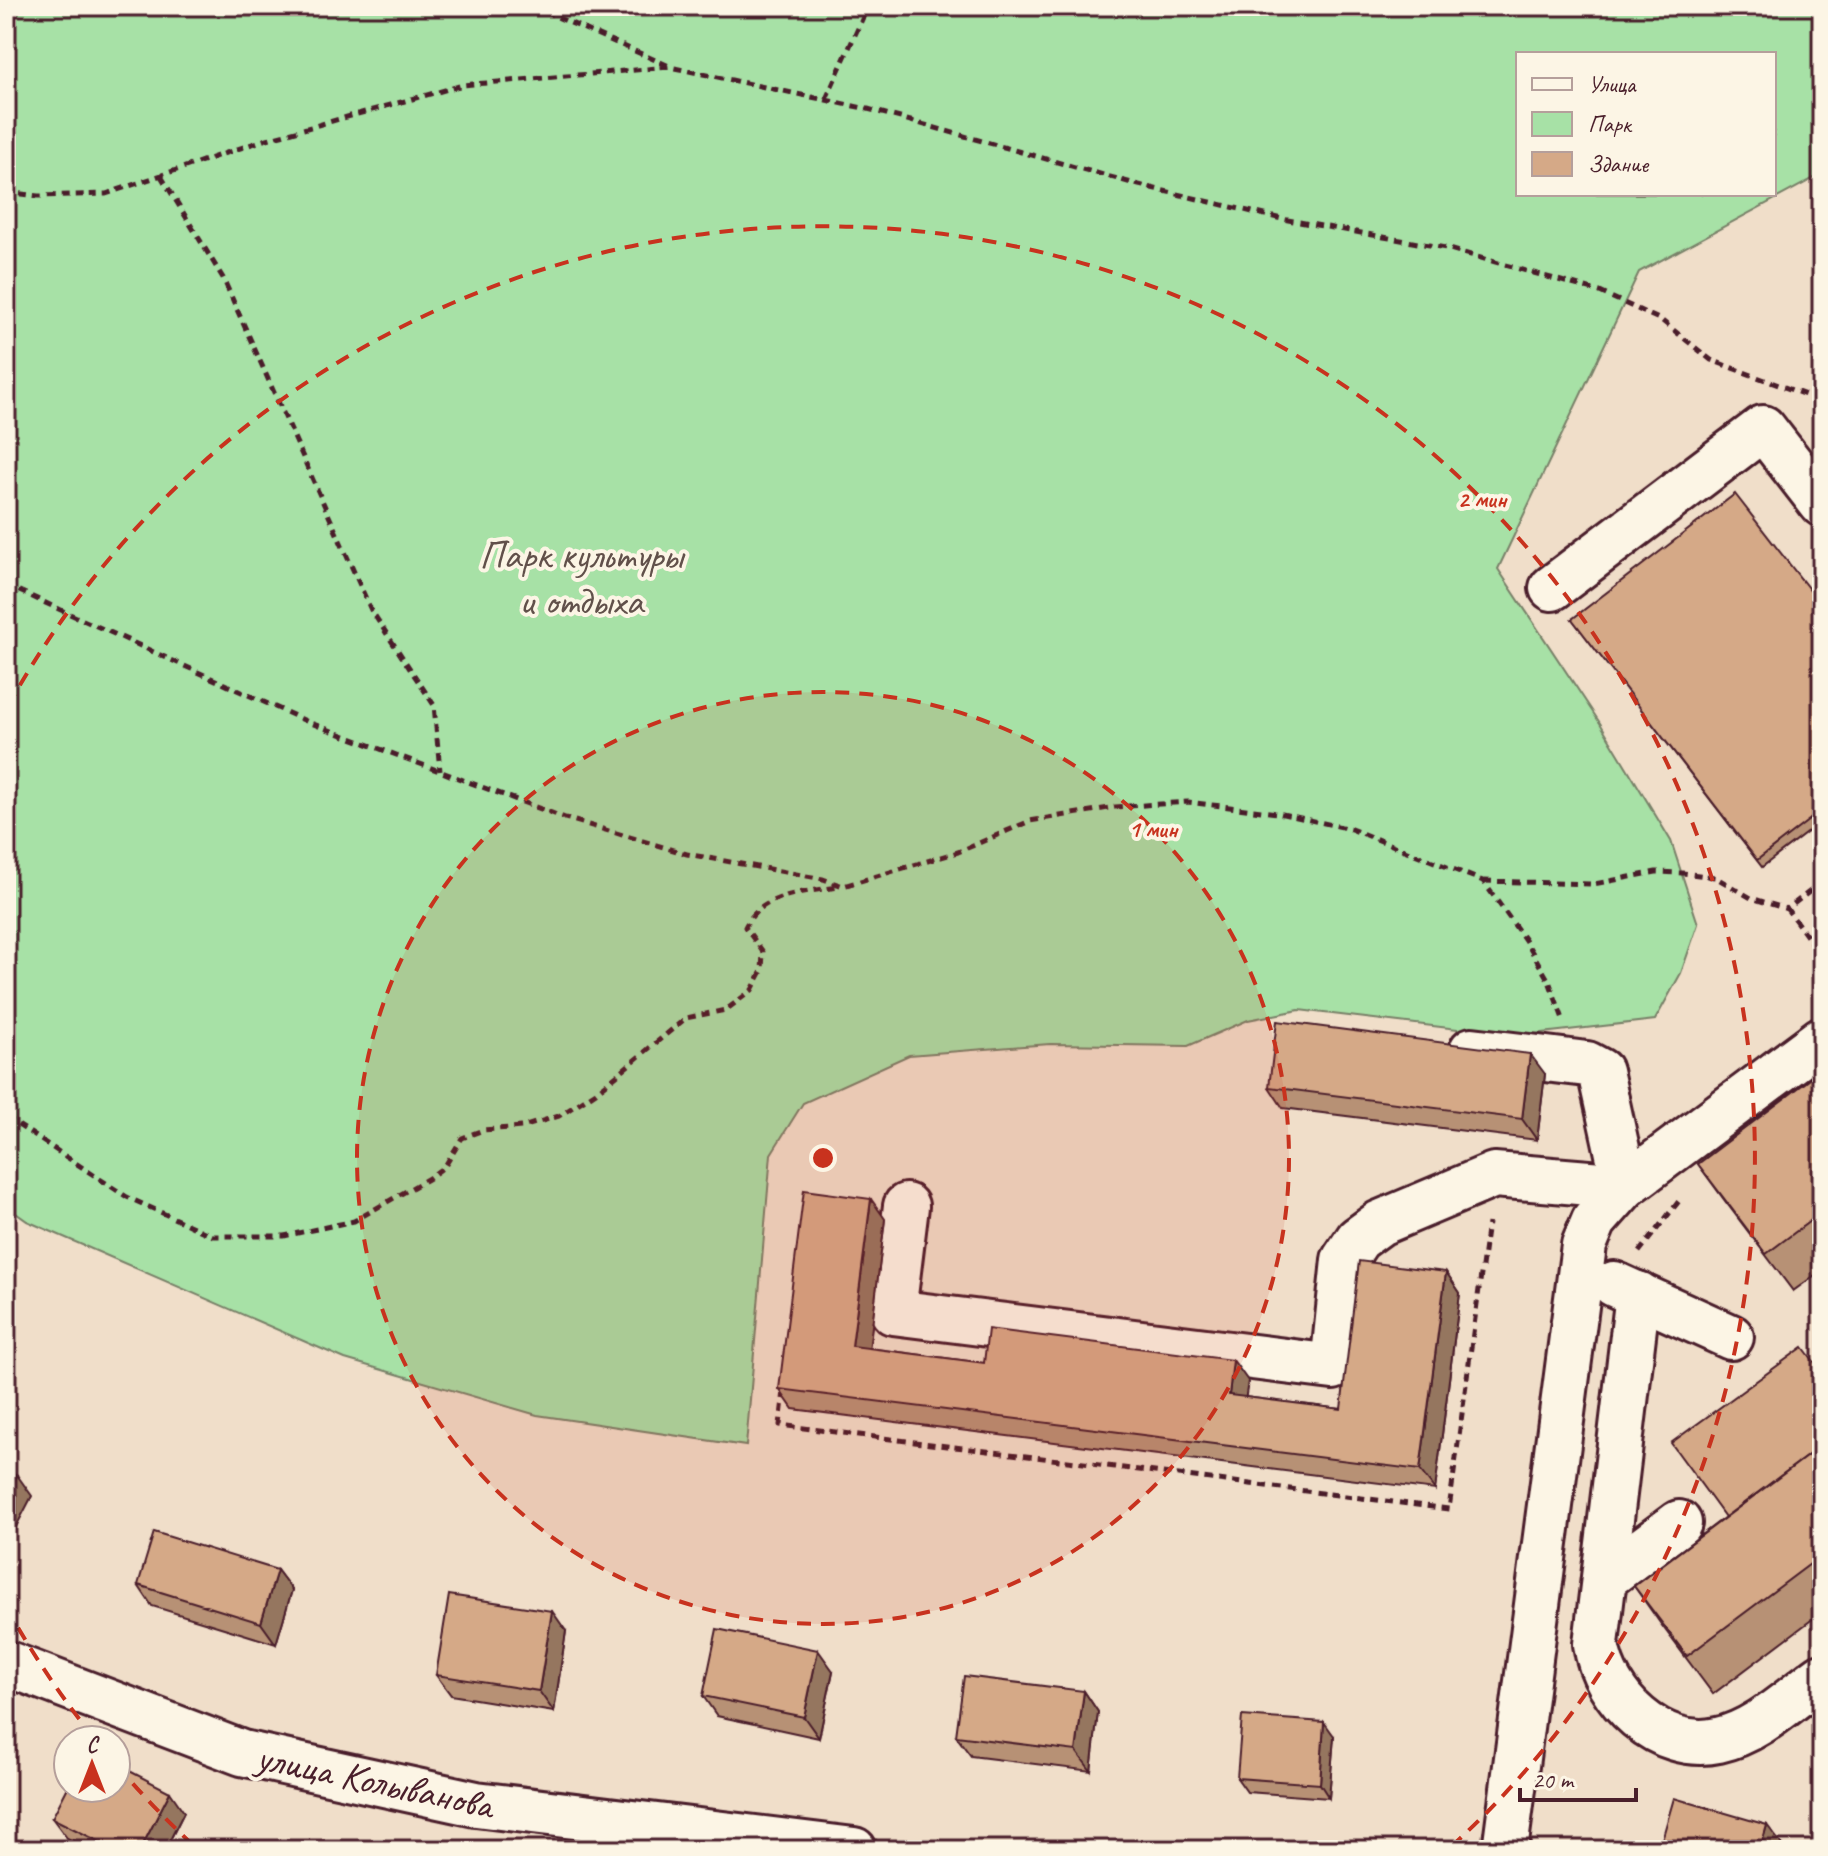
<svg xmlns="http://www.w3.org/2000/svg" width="1828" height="1856" font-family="Caveat,sans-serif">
<rect width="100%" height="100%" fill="#f0dec9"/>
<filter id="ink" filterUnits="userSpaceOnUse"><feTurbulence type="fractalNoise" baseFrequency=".0125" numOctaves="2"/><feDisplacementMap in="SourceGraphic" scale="16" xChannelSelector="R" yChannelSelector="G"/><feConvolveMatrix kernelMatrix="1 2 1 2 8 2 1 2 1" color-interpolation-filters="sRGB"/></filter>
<g filter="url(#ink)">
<path fill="#a7e1a6" stroke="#788068" stroke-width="2" fill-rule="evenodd" d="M 6,6 L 1822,6 L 1822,174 L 1639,272 L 1498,569 L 1600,723 L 1671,841 L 1698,924 L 1681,973 L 1655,1020 L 1516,1036 L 1299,1010 L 1248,1020 L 1188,1046 L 1050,1044 L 909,1055 L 803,1103 L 771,1154 L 746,1446 L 537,1415 L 345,1359 L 27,1221 L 6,1206 ZM 1518,54 L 1774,54 L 1774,194 L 1518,194 Z"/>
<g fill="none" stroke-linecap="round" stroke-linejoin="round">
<g stroke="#4a1f2b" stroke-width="50">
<g id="minor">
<path d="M 1552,588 L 1763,428 L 1822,504"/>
<path d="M 906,1206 L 893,1312 L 1333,1367 L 1344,1260 L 1358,1239 L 1380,1223 L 1494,1175 L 1625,1186 L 1600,1071 L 1587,1064 L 1472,1050"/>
<path d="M 1614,1284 L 1731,1337"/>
<path d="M 1638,1294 L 1596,1644 C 1604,1698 1660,1753 1718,1740 C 1757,1732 1790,1699 1822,1676"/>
<path d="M 1605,1578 L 1679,1523"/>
<path d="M 6,1663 L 242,1753 L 476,1804 L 854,1850"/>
<path d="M 1505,1850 L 1584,1245 L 1594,1221 L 1625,1186 L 1822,1039"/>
</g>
</g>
<g stroke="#4a1f2b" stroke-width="5" stroke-dasharray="8 6" stroke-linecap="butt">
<path d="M 532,6 L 669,66"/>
<path d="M 826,99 L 868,6"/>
<path d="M 161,176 L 223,278 L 371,610 L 434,705 L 440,771"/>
<path d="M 6,192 L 38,196 L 106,194 L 267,139 L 463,85 L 670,67 L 868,109 L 1139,185 L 1282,219 L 1446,248 L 1600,292 L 1661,320 L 1711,360 L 1822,401"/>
<path d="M 6,585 L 308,722 L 565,818 L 687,854 L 823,879 L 843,886 L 958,852 L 1030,821 L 1115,807 L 1188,802 L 1278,813 L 1351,829 L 1483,881 L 1525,940 L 1549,981 L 1563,1019"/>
<path d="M 1484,881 L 1594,884 L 1656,872 L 1682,873 L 1715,877 L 1751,898 L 1787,909"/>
<path d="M 1822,882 L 1787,909 L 1822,957"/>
<path d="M 6,1117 L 127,1197 L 213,1236 L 284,1236 L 354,1221 L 429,1178 L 445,1166 L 462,1138 L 483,1130 L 522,1127 L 559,1116 L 596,1092 L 686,1018 L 726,1010 L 752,990 L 762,971 L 763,952 L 745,927 C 762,893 805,892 839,887"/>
<path d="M 1639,1252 L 1679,1201"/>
<path d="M 784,1391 L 780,1425 L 1449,1509 L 1488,1223"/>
</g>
<use href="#minor" stroke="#fcf5e5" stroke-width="44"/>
</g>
<g fill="#b79174" stroke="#4a1f2b" stroke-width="2">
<path d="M 1822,606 L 1822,821 L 1762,867 L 1572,619 Z"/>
<path d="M 1822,1070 L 1822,1270 L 1793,1291 L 1725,1201 L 1698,1164 Z"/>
<path d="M 1545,1074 L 1537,1140 L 1283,1108 L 1269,1087 Z"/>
<path d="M 885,1219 L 869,1348 L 984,1363 L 1248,1381 L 1245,1397 L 1341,1409 L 1446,1272 L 1460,1293 L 1435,1490 L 793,1409 L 779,1389 Z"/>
<path d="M 1822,1372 L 1822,1612 L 1713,1694 L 1660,1623 L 1634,1586 L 1725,1517 Z"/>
<path d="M 277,1570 L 292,1590 L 276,1644 L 152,1606 L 138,1585 Z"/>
<path d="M 566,1631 L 554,1712 L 451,1695 L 436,1675 Z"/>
<path d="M 833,1671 L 819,1738 L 717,1716 L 703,1696 Z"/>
<path d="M 1084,1691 L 1098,1712 L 1091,1771 L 971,1756 L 956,1736 Z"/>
<path d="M 1334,1736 L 1329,1798 L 1247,1792 L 1237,1778 Z"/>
<path d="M 184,1812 L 165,1850 L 90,1850 L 67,1838 L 52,1818 Z"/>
</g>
<g fill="#95765e" stroke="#4a1f2b" stroke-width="2">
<path d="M 1530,1054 L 1545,1074 L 1537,1140 L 1522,1119 Z"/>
<path d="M 871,1199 L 885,1219 L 867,1367 L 852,1346 Z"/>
<path d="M 1446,1272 L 1460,1293 L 1435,1490 L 1420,1470 Z"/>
<path d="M 6,1297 L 16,1311 L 6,1334 Z"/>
<path d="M 1233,1360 L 1248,1381 L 1243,1415 L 1229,1395 Z"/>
<path d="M 17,1475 L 32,1496 L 6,1546 L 6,1498 Z"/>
<path d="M 277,1570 L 292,1590 L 276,1644 L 261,1623 Z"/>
<path d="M 552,1611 L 566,1631 L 554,1712 L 539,1691 Z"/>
<path d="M 818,1650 L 833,1671 L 819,1738 L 804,1717 Z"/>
<path d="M 1084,1691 L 1098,1712 L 1091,1771 L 1076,1751 Z"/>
<path d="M 1324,1722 L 1334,1736 L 1329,1798 L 1320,1784 Z"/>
<path d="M 170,1792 L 184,1812 L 165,1850 L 140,1850 Z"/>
<path d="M 1767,1825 L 1782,1845 L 1780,1850 L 1760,1850 Z"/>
</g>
<g fill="#d5a987" stroke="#4a1f2b" stroke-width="2">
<path d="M 1735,494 L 1822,606 L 1822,810 L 1757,860 L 1572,619 Z"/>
<path d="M 1277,1021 L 1530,1054 L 1522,1119 L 1269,1087 Z"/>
<path d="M 1822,1070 L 1822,1212 L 1766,1254 L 1698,1164 Z"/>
<path d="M 804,1190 L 871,1199 L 852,1346 L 984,1363 L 988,1329 L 1233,1360 L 1229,1395 L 1341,1409 L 1359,1261 L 1446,1272 L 1420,1470 L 779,1389 Z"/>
<path d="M 1803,1347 L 1822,1372 L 1822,1445 L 1725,1517 L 1671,1443 Z"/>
<path d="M 1822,1445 L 1822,1555 L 1687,1656 L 1634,1586 Z"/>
<path d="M 6,1469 L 17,1475 L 6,1498 Z"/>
<path d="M 154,1532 L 277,1570 L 261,1623 L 138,1585 Z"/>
<path d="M 449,1595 L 552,1611 L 539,1691 L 436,1675 Z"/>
<path d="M 717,1629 L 818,1650 L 804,1717 L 703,1696 Z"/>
<path d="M 964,1676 L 1084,1691 L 1076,1751 L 956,1736 Z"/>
<path d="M 1242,1716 L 1324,1722 L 1320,1784 L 1237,1778 Z"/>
<path d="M 116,1764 L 170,1792 L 140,1850 L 116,1850 L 52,1818 L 68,1787 L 68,1788 L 116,1788 Z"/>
<path d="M 1674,1798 L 1767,1825 L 1760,1850 L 1659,1850 Z"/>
</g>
</g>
<circle cx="823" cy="1158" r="466" fill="#c8321e" fill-opacity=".12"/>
<g fill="none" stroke="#c8321e" stroke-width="4" stroke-dasharray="14 10">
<circle cx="823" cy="1158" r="466"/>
<path d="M193 1845A932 932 0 0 1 120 1769M94 1738A932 932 0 0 1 8 1610M8 706A932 932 0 1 1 1453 1845"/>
</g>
<g text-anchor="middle" stroke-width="8" stroke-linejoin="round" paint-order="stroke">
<g font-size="40" fill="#61504a" stroke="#fcf5e5">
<text x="581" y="568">Парк культуры<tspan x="581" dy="46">и отдыха</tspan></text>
</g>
<g font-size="40" fill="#4a1f2b" stroke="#fcf5e5">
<text transform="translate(375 1780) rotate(12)" y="14">улица Колыванова</text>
</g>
</g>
<circle cx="823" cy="1158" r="12" fill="#c8321e" stroke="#fcf5e5" stroke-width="4"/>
<g font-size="24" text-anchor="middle" font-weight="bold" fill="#c8321e" stroke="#fcf5e5" stroke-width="8" stroke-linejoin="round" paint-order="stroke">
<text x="1482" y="507">2 мин</text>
<text x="1153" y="837">1 мин</text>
</g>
<rect width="1828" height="1856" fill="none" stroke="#fcf5e5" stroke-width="32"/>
<rect x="16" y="16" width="1796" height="1824" fill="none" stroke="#4a1f2b" stroke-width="3" filter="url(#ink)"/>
<rect x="1516" y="52" width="260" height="144" fill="#fcf5e5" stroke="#b59f9b" stroke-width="2"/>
<rect x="1532" y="78" width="40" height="12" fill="#fcf5e5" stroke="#b59f9b" stroke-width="2"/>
<text x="1588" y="92" font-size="24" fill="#4a1f2b">Улица</text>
<rect x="1532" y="112" width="40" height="24" fill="#a7e1a6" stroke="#b59f9b" stroke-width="2"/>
<text x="1588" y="132" font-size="24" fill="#4a1f2b">Парк</text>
<rect x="1532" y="152" width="40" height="24" fill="#d5a987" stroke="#b59f9b" stroke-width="2"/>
<text x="1588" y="172" font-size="24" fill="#4a1f2b">Здание</text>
<g transform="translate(92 1764)"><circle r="38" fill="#fcf5e5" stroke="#b59f9b" stroke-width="2"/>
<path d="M0-6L14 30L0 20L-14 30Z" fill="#c8321e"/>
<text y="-12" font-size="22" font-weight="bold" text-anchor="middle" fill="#4a1f2b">С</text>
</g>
<path d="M1520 1788v12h116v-12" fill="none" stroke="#4a1f2b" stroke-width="4"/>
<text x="1532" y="1788" font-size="24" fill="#4a1f2b" stroke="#fcf5e5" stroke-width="6" paint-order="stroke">20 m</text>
</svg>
